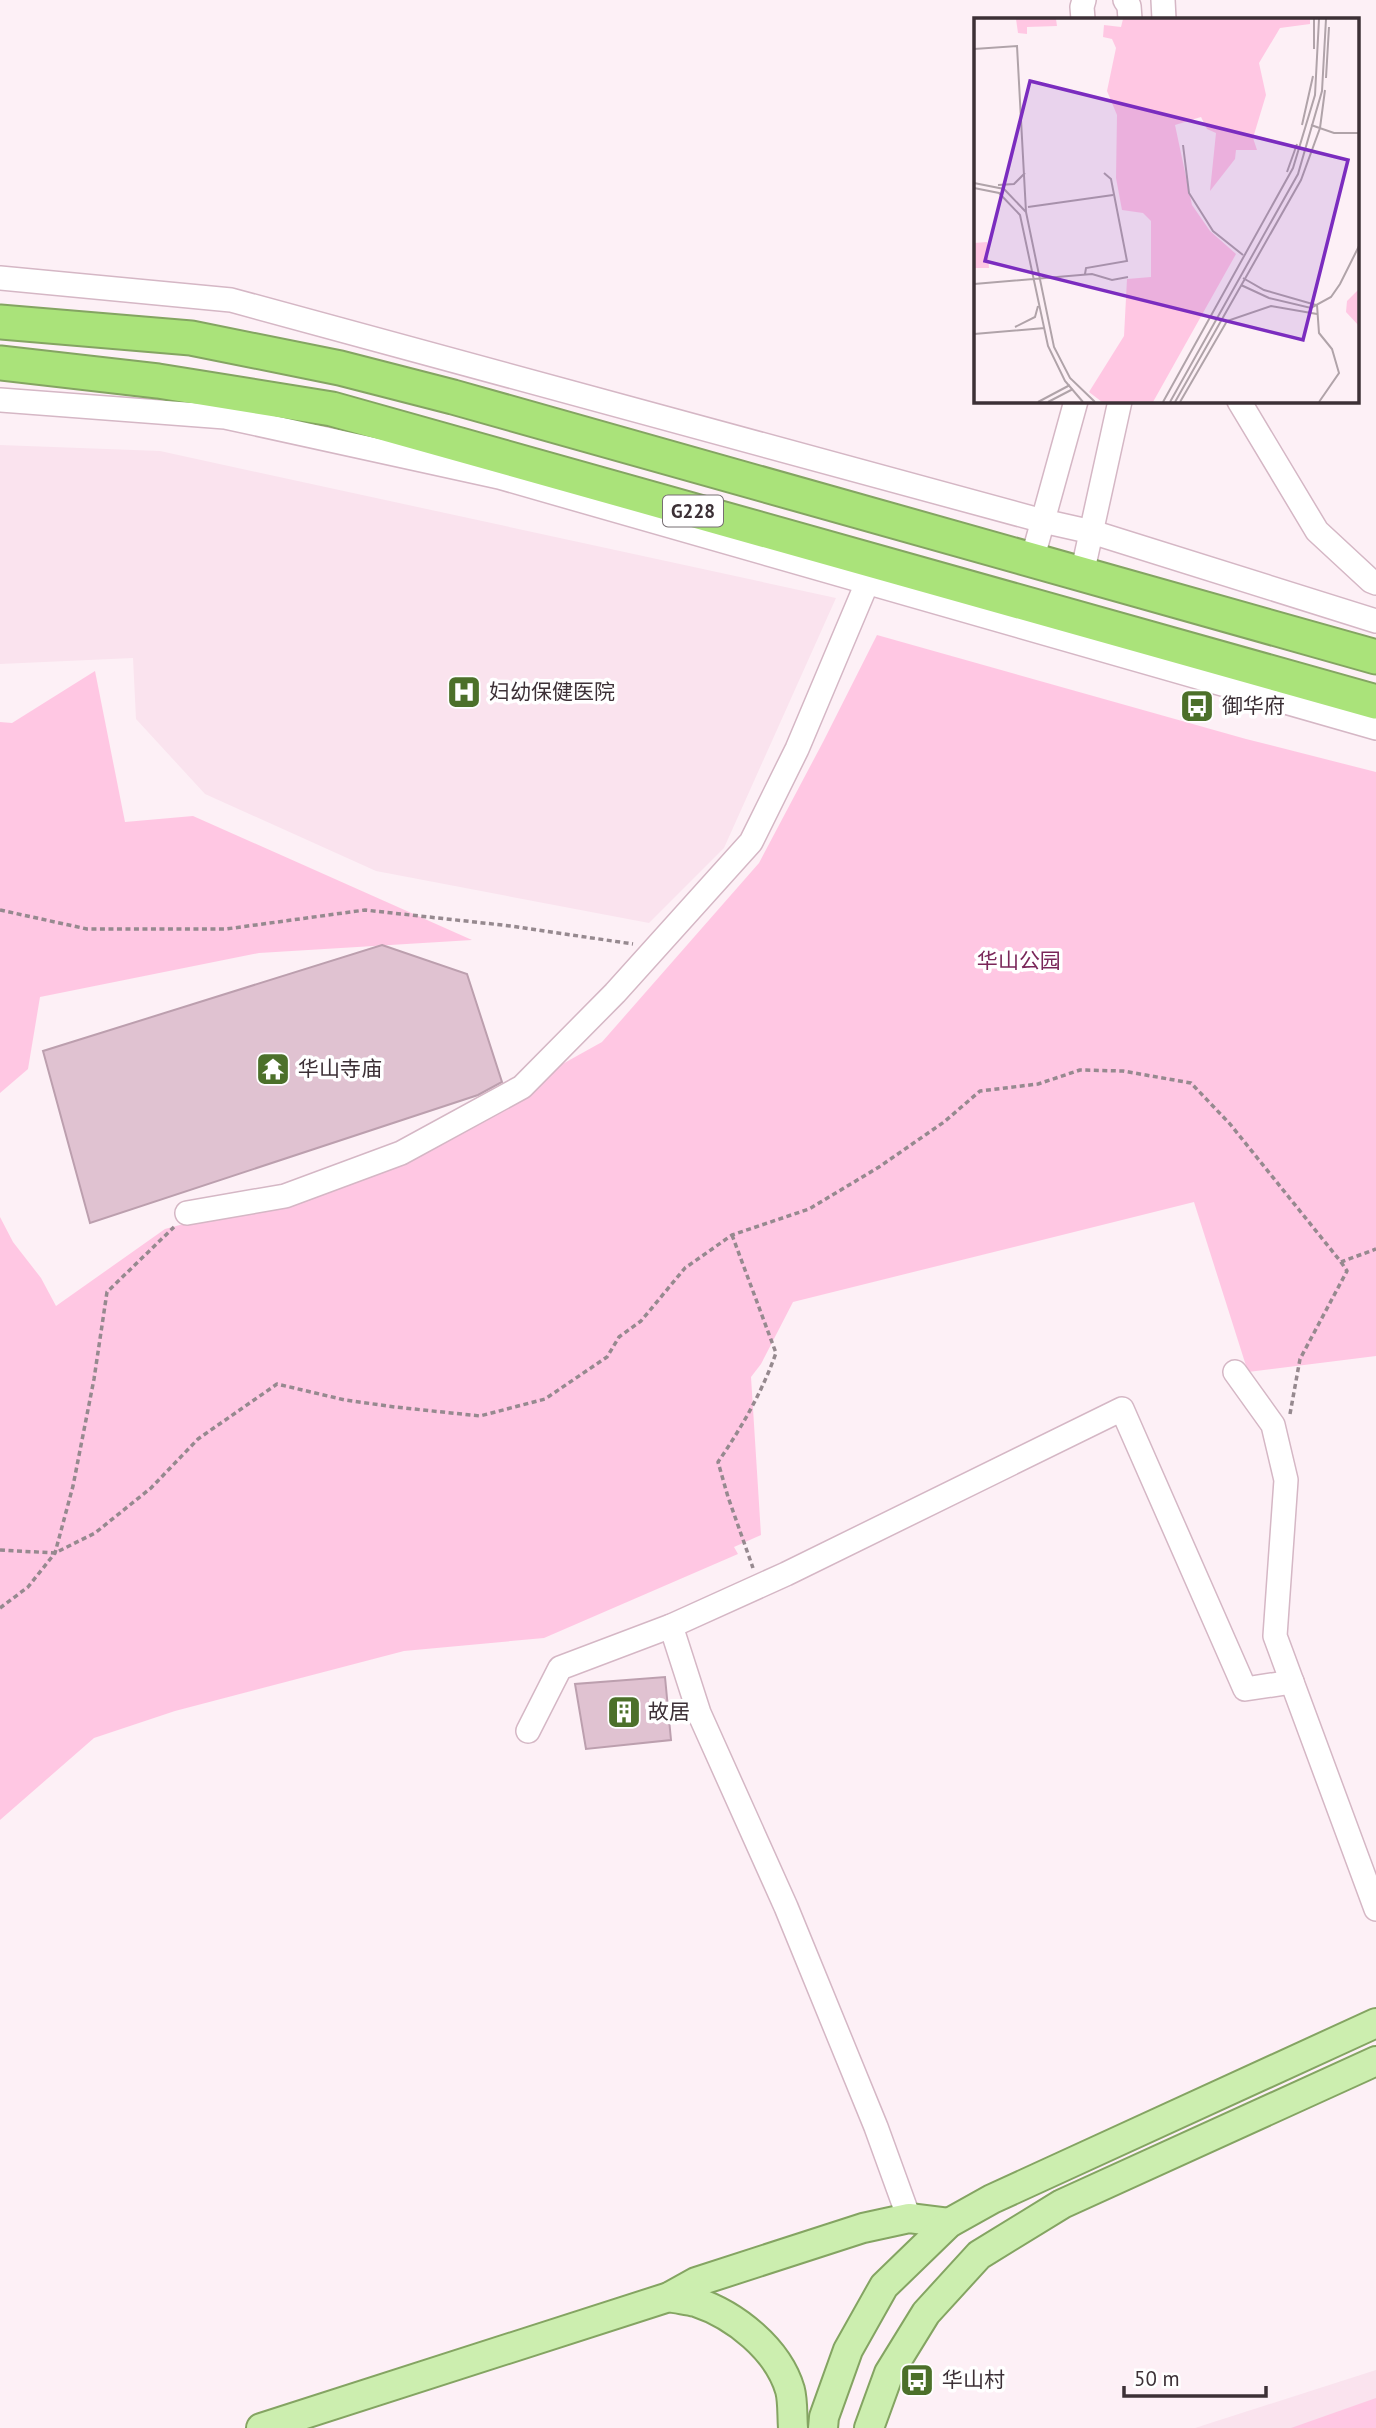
<svg xmlns="http://www.w3.org/2000/svg" width="1376" height="2428" font-family="'PT Sans','Noto Sans SC',sans-serif">
<rect width="100%" height="100%" fill="#fdf0f6"/>
<g fill="#fae3ee">
<path d="M 0,445 L 160,451 L 836,598 L 724,848 L 649,923 L 376,871 L 205,794 L 136,719 L 133,658 L 0,664 Z"/>
<path d="M 1376,2370 L 1376,2428 L 1195,2428 Z"/>
</g>
<g fill="#ffc7e3">
<path d="M 877,635 L 1246,739 L 1376,772 L 1376,1356 L 1248,1372 L 1194,1202 L 793,1302 L 761,1364 L 751,1377 L 761,1535 L 734,1547 L 738,1554 L 544,1638 L 404,1651 L 175,1711 L 94,1738 L 0,1820 L 0,1217 L 13,1242 L 41,1278 L 56,1306 L 165,1229 L 363,1175 L 602,1042 L 759,863 L 823,742 Z"/>
<path d="M 95,671 L 125,822 L 193,816 L 472,940 L 259,953 L 40,997 L 28,1069 L 0,1093 L 0,722 L 12,723 Z"/>
<path d="M 1376,2398 L 1376,2428 L 1291,2428 Z"/>
</g>
<g fill="#e0c2d1" stroke="#bc9fae" stroke-width="2">
<path d="M 382,945 L 467,974 L 502,1082 L 478,1095 L 90,1223 L 43,1051 Z"/>
<path d="M 665,1677 L 671,1740 L 586,1749 L 575,1684 Z"/>
</g>
<g fill="none" stroke-linecap="round" stroke-linejoin="round">
<g stroke="#d5b7c5" stroke-width="26">
<g id="minor">
<path d="M 1125,0 L 1129,6 L 1130,19"/>
<path d="M 1163,0 L 1164,19"/>
<path d="M 1083,19 L 1082,7 L 1084,0"/>
<path d="M 0,278 L 231,300 L 1043,521 L 1092,532 L 1376,621"/>
<path d="M 0,400 L 225,417 L 499,477 L 1376,728"/>
<path d="M 1239,401 L 1317,531 L 1371,581 L 1376,583"/>
<path d="M 1032,560 L 1076,401"/>
<path d="M 1082,574 L 1120,401"/>
<path d="M 187,1213 L 285,1196 L 401,1153 L 522,1087 L 615,993 L 751,842 L 797,749 L 867,583"/>
<path d="M 1235,1372 L 1273,1425 L 1286,1480 L 1275,1636 L 1376,1909"/>
<path d="M 671,1626 L 699,1713 L 786,1907 L 876,2127 L 909,2218"/>
<path d="M 528,1731 L 560,1668 L 671,1626 L 786,1574 L 1122,1409 L 1245,1689 L 1292,1682"/>
</g>
</g>
<g stroke="#84a462" stroke-width="32">
<g id="major">
<path d="M 669,2297 C 678,2299 688,2300 696,2302 C 735,2315 778,2349 790,2390 C 793,2401 792,2416 793,2428"/>
<path d="M 261,2428 L 669,2297 L 696,2282 L 863,2228 L 909,2218 L 949,2223"/>
<path d="M 823,2428 L 824,2417 L 848,2350 L 884,2286 L 949,2223 L 992,2199 L 1376,2023"/>
<path d="M 869,2428 L 889,2373 L 926,2313 L 979,2255 L 1062,2204 L 1376,2061"/>
</g>
</g>
<g stroke="#84a462" stroke-width="37">
<g id="highway">
<path d="M 0,322 L 191,338 L 340,368 L 453,397 L 1376,657"/>
<path d="M 0,363 L 158,381 L 332,409 L 1376,702"/>
</g>
</g>
<g stroke="#96898f" stroke-width="3.5" stroke-dasharray="5 3.5" stroke-linecap="butt">
<path d="M 0,910 L 87,929 L 226,929 L 365,910 L 511,926 L 633,944"/>
<path d="M 732,1235 L 776,1353 C 762,1392 742,1427 718,1462 L 728,1497 L 753,1568"/>
<path d="M 1290,1414 L 1300,1359 L 1347,1271 L 1341,1262"/>
<path d="M 0,1550 L 55,1553 L 95,1533 L 151,1488 L 198,1439 L 277,1384 L 345,1400 L 395,1407 L 480,1416 L 545,1399 L 607,1357 L 619,1337 L 641,1321 L 685,1268 L 732,1235 L 809,1209 L 879,1167 L 944,1122 L 980,1091 L 1038,1084 L 1080,1070 L 1123,1071 L 1191,1083 L 1230,1124 L 1341,1262 L 1376,1249"/>
<path d="M 0,1608 L 28,1587 L 55,1553 L 73,1486 L 94,1379 L 107,1292 L 174,1227"/>
</g>
<use href="#minor" stroke="#fff" stroke-width="23"/>
<use href="#major" stroke="#cceeaf" stroke-width="28"/>
<use href="#highway" stroke="#aae37a" stroke-width="33"/>
</g>
<defs>
<g id="hospital-square" transform="scale(1.75)"><rect x="-9" y="-9" width="18" height="18" rx="4" fill="#4c702a" stroke="#fff"/><path d="M-5-5h3v3.5h4V-5h3V5h-3V1.5h-4V5h-3Z" fill="#fff"/></g>
<g id="bus-square" transform="scale(1.75)"><rect x="-9" y="-9" width="18" height="18" rx="4" fill="#4c702a" stroke="#fff"/><path d="M-5-6H5V4H4V6H2V4H-2V6H-4V4H-5ZM-3.5-4V0h7V-4ZM-3.5 1.2v1.5H-2V1.2ZM2 1.2v1.5H3.5V1.2Z" fill="#fff"/></g>
<g id="temple-square" transform="scale(1.75)"><rect x="-9" y="-9" width="18" height="18" rx="4" fill="#4c702a" stroke="#fff"/><path d="M0-6L5-2H3V0L6.5 2.5H4V6H1.5V3h-3V6H-4V2.5H-6.5L-3 0V-2H-5Z" fill="#fff"/></g>
<g id="building-square" transform="scale(1.75)"><rect x="-9" y="-9" width="18" height="18" rx="4" fill="#4c702a" stroke="#fff"/><path d="M-4-6H4V6H1V3H-1V6H-4ZM-2.5-4.3h1.7v1.8h-1.7ZM.8-4.3h1.7v1.8H.8ZM-2.5-1h1.7V.8h-1.7ZM.8-1h1.7V.8H.8Z" fill="#fff"/></g>
</defs>
<g fill-rule="evenodd">
<use href="#hospital-square" x="464" y="692"/>
<use href="#bus-square" x="1197" y="706"/>
<use href="#temple-square" x="273" y="1069"/>
<use href="#building-square" x="624" y="1712"/>
<use href="#bus-square" x="917" y="2380"/>
</g>
<g text-anchor="middle" stroke-width="7" stroke-linejoin="round" paint-order="stroke">
<rect fill="#fff" stroke="#766e72" stroke-width="2" x="663" y="495.5" width="60" height="31" rx="5"/>
<g font-size="19" font-weight="bold" fill="#3c3036">
<text x="693" y="518">G228</text>
</g>
<g font-size="21" fill="#3c3036" stroke="#fff" text-anchor="start">
<text x="489" y="699">妇幼保健医院</text>
<text x="1222" y="713">御华府</text>
<text x="298" y="1076">华山寺庙</text>
<text x="648" y="1719">故居</text>
<text x="942" y="2387">华山村</text>
</g>
<g font-size="21" fill="#7a2659" stroke="#fff">
<text x="1019" y="968">华山公园</text>
</g>
</g>
<g transform="translate(974 18)">
<rect width="385" height="385" fill="#fdf0f6"/>
<path d="M 42,1 L 82,1 L 83,8 L 53,9 L 53,16 L 44,15 ZM 149,1 L 336,1 L 336,6 L 306,10 L 285,45 L 292,77 L 279,120 L 283,132 L 262,132 L 261,141 L 236,173 L 242,115 L 233,111 L 227,99 L 201,107 L 218,187 L 236,213 L 262,236 L 179,384 L 128,384 L 115,374 L 150,318 L 153,261 L 177,259 L 177,203 L 169,195 L 148,192 L 142,160 L 143,97 L 133,73 L 142,30 L 138,21 L 129,19 L 130,7 L 147,9 ZM 13,224 L 15,250 L 1,250 L 0,225 ZM 385,271 L 385,308 L 372,294 L 373,283 Z" fill="#ffc7e3"/>
<path fill="none" stroke="#b0a3a9" stroke-width="2" d="M 340,1 L 340,31M 0,31 L 43,28 L 52,194M 352,60 L 355,9M 328,107 L 339,58M 337,107 L 360,115 L 385,115M 209,127 L 215,175 L 239,213 L 269,237M 313,154 L 323,126M 0,165 L 30,171 L 52,194 L 80,329 L 96,360 L 121,384M 24,167 L 40,166 L 51,155M 0,170 L 25,175 L 46,197 L 74,328 L 91,363 L 109,384M 54,189 L 139,177M 111,256 L 112,250 L 153,243 L 137,161 L 130,155M 269,260 L 290,272 L 342,287M 0,266 L 118,256 L 138,262 L 154,259M 267,267 L 295,280 L 337,290 L 357,279 L 366,266 L 385,228M 343,287 L 345,315 L 358,331 L 365,355 L 345,384M 41,309 L 61,299 L 64,288M 0,316 L 71,310M 64,384 L 96,367M 74,384 L 99,371M 189,384 L 319,150 L 341,77 L 345,1M 196,384 L 324,156 L 348,73 L 352,1M 201,384 L 327,162 L 346,110 L 351,72M 206,384 L 253,303 L 297,288 L 343,296"/>
<path fill="#7b2cbf" fill-opacity="0.15" stroke="#7b2cbf" stroke-width="3.5" d="M 56,63 L 374,142 L 329,322 L 11,243 Z"/>
<rect width="385" height="385" fill="none" stroke="#3c3036" stroke-width="3.5"/>
</g>
<path d="M1124 2386v10h142v-10" fill="none" stroke="#3c3036" stroke-width="3.5"/>
<text x="1134" y="2386" font-size="21" fill="#3c3036" stroke="#ffffff" stroke-width="5" paint-order="stroke">50 m</text>
</svg>
